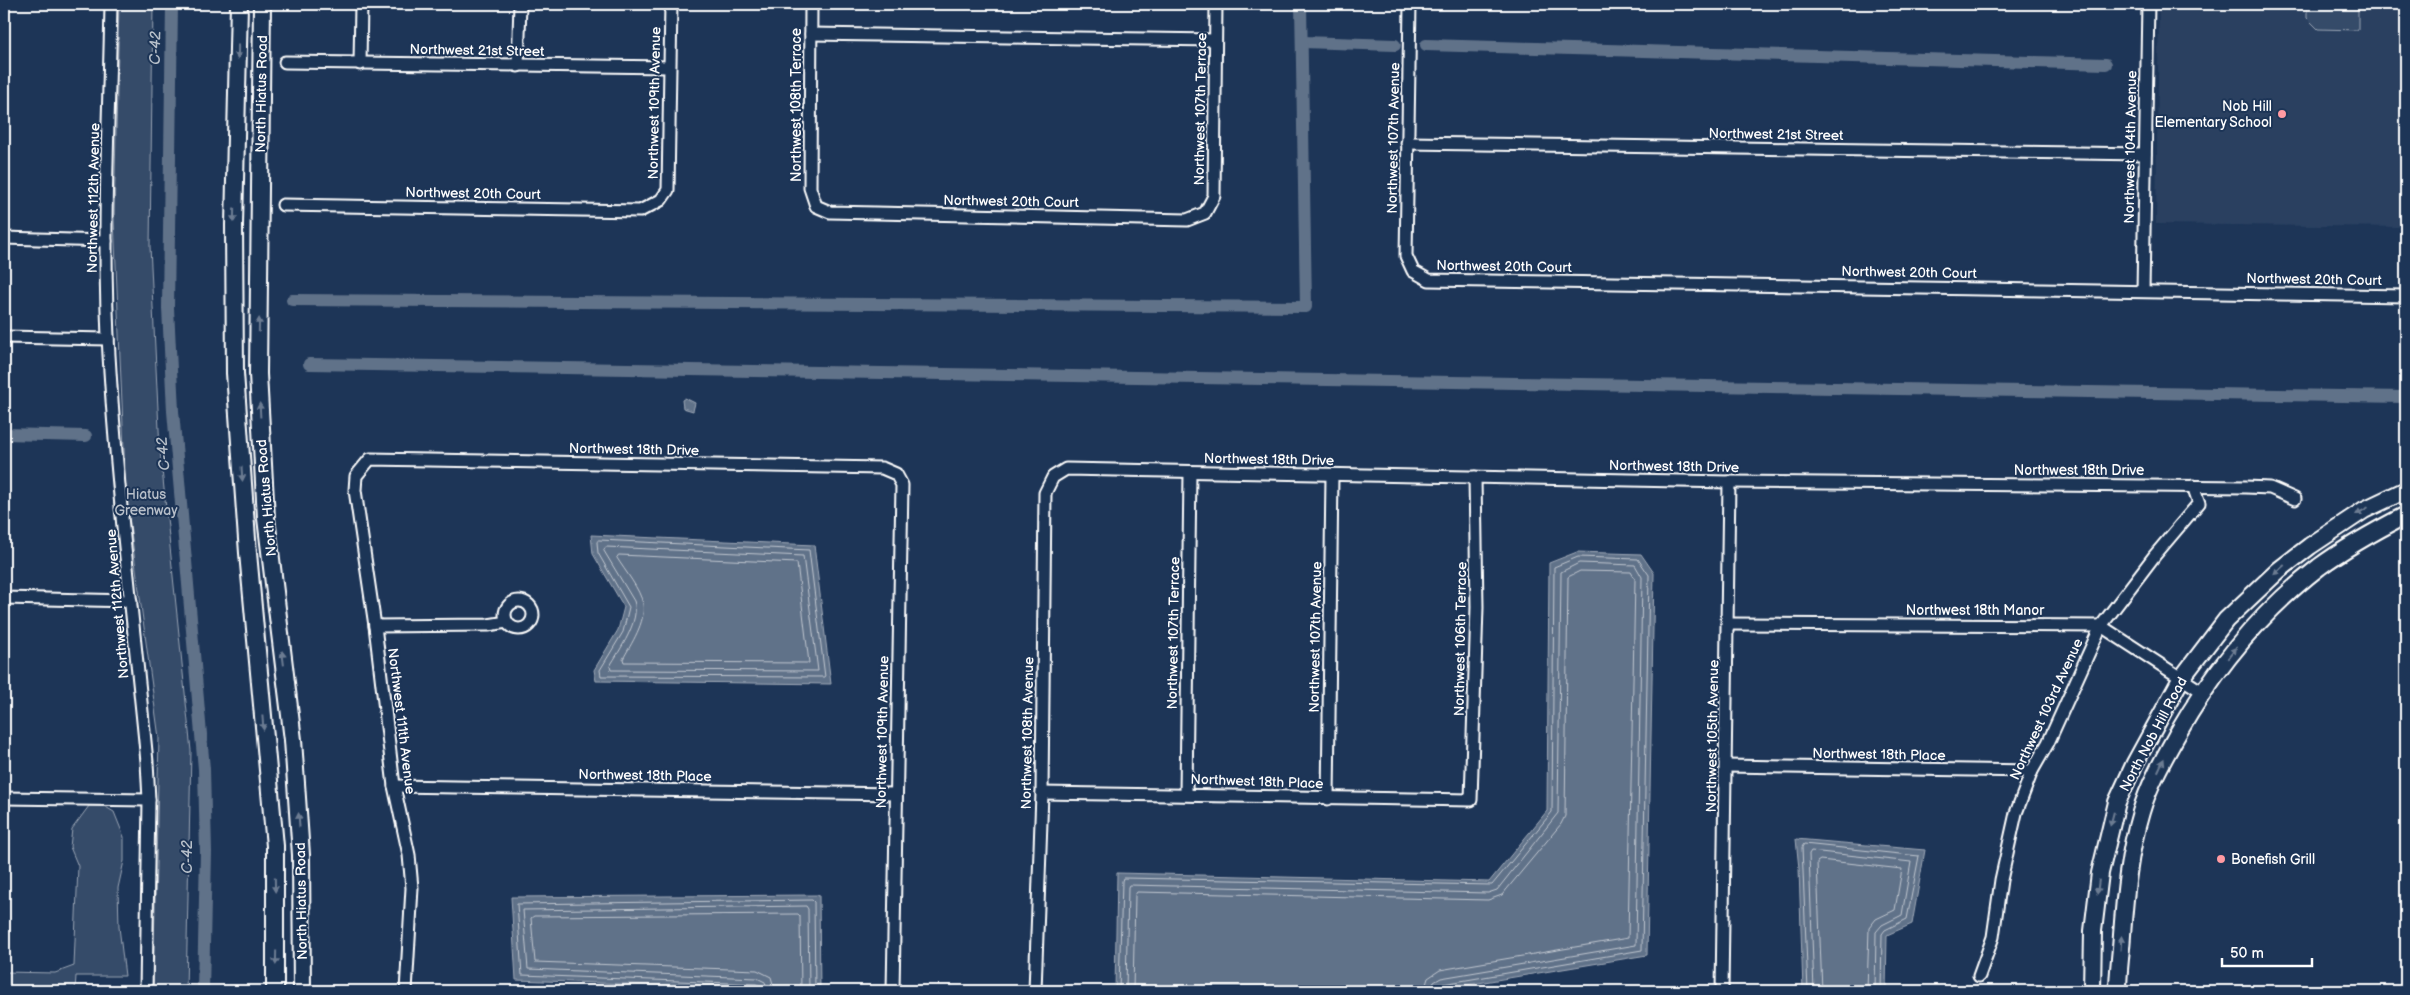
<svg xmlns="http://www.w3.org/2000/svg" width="2410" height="995" font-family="'Balsamiq Sans',sans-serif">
<rect width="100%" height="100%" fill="#1d3557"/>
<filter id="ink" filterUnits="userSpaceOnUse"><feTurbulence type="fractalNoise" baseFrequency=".02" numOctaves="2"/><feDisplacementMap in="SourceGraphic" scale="10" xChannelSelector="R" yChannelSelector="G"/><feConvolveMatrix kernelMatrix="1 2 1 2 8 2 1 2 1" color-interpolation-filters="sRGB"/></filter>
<g filter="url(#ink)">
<path fill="#2a4161" d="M 2159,4 L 2406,4 L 2406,227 L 2156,224 Z"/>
<g fill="#364b69" stroke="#9aa5b4">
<path d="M 119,4 L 153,4 L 150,246 L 160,450 L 191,751 L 186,991 L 153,991 L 159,738 L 126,495 L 114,219 Z"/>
<path d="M 2307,4 L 2358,4 L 2358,30 L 2318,29 L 2307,18 Z"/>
<path d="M 89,806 L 104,806 L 114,812 L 124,837 L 124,861 L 118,888 L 119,927 L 125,976 L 76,976 L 75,991 L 4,991 L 4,972 L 55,973 L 74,966 L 78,866 L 70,847 L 72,829 Z"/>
</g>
<g fill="#617289" stroke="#a0aab8">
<path d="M 685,398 L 695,403 L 693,411 L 683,408 L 682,400 Z"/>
<path d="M 591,535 L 814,545 L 831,684 L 596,681 L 594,670 L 618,630 L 624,607 L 593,554 Z"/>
<path d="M 1577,552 L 1641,554 L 1654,573 L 1647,955 L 1436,990 L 1115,991 L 1117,873 L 1489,882 L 1547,811 L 1549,563 Z"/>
<path d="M 1796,839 L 1925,850 L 1912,924 L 1887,935 L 1886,991 L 1803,991 L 1799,869 Z"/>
<path d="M 819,895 L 820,991 L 516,980 L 511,897 Z"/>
</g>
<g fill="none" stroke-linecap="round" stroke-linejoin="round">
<g stroke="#c0c7d0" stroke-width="1">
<path d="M 599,540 L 809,550 L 825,677 L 601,676 L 600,670 L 623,632 L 629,607 L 598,553 L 597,542 Z"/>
<path d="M 606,547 L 803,556 L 818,671 L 611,670 L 610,666 C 619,651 641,620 634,601 L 604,551 Z"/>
<path d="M 619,555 L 797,563 L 809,663 L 624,662 L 623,659 C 631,644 646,622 643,604 C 640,589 625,571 617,558 Z"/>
<path d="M 762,991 L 761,986 L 756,984 L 522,975 L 517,904 L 812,900 L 814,902 L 815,991"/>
<path d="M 768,991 L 765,982 L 757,978 L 528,969 L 523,910 L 806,906 L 808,909 L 809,991"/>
<path d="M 775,991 L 771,977 L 757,970 L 535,962 L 531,918 L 534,916 L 798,914 L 800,916 L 801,991"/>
<path d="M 1119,991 L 1122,881 L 1123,878 L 1492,885 L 1552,812 L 1554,567 L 1578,557 L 1638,559 L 1649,575 L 1642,950 L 1443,984 L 1439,987 L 1438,991"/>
<path d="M 1126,991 L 1128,887 L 1129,885 L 1488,893 L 1497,890 L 1558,813 L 1561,572 L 1579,563 L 1635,565 L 1642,577 L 1636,945 L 1441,978 L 1434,982 L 1431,991"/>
<path d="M 1133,991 L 1135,895 L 1137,892 L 1488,900 L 1502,895 L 1561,824 L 1565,816 L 1568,577 L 1580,571 L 1631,572 L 1635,579 L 1628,938 L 1440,970 L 1428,978 L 1424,991"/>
<path d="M 1808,991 L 1802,847 L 1804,844 L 1919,856 L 1907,919 L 1885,930 L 1882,934 L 1881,991"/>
<path d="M 1814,991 L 1809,854 L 1811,851 L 1911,862 L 1902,915 L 1882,925 L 1876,932 L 1875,991"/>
<path d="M 1822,991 L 1817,862 L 1820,860 L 1902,869 L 1895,910 L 1876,919 L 1869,928 L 1867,991"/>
</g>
<g stroke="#617289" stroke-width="12">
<path d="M 172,4 L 168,308 L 173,411 L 204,769 L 206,852 L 203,991"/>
<path d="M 1302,42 L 1395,45"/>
<path d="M 1426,45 L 2106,64"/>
<path d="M 292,300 L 1306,307 L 1301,4"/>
<path d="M 309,364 L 2406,397"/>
<path d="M 4,434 L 86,436"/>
</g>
<g stroke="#fff" stroke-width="15">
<g id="minor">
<path d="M 111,4 C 109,121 102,238 109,355 C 117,491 134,626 147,762 L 149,800 L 146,991"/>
<path d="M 811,4 L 810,188 L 816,206 L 830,212 L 1187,220 L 1205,213 L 1214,196 L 1216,4"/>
<path d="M 1410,4 L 1406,256 L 1413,271 L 1429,280 L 2406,296"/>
<path d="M 811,34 L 1215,40"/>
<path d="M 285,62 L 669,67"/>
<path d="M 360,64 L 361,4"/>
<path d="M 518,66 L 520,4"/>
<path d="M 1407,143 L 2145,154"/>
<path d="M 283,205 L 640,211 L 661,200 L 668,190 L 671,4"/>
<path d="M 4,238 L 106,241"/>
<path d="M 2143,291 L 2148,4"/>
<path d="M 4,337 L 108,339"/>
<path d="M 4,598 L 131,601"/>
<circle cx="519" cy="615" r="14"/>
<path d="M 1729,624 L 2101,626 L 2201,691"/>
<path d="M 375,626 L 488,625 L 507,622"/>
<path d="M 1726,766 L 2032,771"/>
<path d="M 394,786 L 895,794"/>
<path d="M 1042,793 L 1471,800 L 1477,607 L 1475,477"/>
<path d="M 1186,794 L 1190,473"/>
<path d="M 4,798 L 149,800"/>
<path d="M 1328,799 L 1332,475"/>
<path d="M 1979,976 L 1993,937 L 2001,880 L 2016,813 L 2032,771 L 2048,743 L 2101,626 L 2155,555 L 2199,503 L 2193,486"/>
<path d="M 406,991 L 412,888 L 409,855 L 394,786 L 375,626 L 355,490 L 356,476 L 370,459 L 882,468 L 896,474 L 902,485 L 893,991"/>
<path d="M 1035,991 L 1042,793 L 1045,493 L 1053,477 L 1066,469 L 1729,482 L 2246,487 L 2270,488 L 2295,499"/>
<path d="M 1722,991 L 1729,482"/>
</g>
</g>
<g stroke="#fff" stroke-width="20">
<g id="secondary">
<path d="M 239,4 L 234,225 L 235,373 L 248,553 L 275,846 L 275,991"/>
<path d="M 262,4 L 258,374 L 266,518 L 293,740 L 301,855 L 302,991"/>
<path d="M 2092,991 L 2093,931 L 2100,873 L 2117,802 L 2135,763 L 2181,679 L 2226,620 L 2279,570 L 2310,546 L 2364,510 L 2406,490"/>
<path d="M 2118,991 C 2118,972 2121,953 2122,935 C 2125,893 2129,852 2141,812 C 2149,784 2164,758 2178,733 C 2214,670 2261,612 2319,567 C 2346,547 2377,530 2406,515"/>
</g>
</g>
<use href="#minor" stroke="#1d3557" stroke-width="11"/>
<use href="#secondary" stroke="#1d3557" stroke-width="16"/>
</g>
<defs><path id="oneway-solid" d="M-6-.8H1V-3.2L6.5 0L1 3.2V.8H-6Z" transform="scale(1.25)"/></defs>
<g fill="#6c7c92">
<use href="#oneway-solid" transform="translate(238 52) rotate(91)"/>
<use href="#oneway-solid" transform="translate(234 215) rotate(91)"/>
<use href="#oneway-solid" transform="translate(259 325) rotate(-89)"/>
<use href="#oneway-solid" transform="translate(260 410) rotate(-93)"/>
<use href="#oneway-solid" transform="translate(242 474) rotate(86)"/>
<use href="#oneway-solid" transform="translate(2362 511) rotate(150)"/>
<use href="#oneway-solid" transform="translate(2279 570) rotate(139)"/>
<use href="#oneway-solid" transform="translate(2232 653) rotate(-52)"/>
<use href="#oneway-solid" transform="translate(283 658) rotate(-97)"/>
<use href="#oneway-solid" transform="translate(263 723) rotate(85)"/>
<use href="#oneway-solid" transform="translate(2161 765) rotate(-65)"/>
<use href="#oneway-solid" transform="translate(2112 819) rotate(105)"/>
<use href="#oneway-solid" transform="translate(299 820) rotate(-94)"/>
<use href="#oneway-solid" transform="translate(275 885) rotate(89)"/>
<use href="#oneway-solid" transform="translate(2098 887) rotate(97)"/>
<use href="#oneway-solid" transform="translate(2121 943) rotate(-86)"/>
<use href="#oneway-solid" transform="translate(276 958) rotate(91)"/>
</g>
</g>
<g fill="#ff9aa2" stroke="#1d3557" stroke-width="2">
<circle cx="2282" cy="114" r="5"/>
<circle cx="2221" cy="859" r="5"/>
</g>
<g text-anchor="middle" stroke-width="4" stroke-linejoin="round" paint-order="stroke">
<g font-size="14" fill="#fff" stroke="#1d3557">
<text transform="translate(477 50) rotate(1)" y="5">Northwest 21st Street</text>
<text transform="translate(261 94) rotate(-89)" y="5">North Hiatus Road</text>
<text transform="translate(654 103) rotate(-89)" y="5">Northwest 109th Avenue</text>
<text transform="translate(796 105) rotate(-90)" y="5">Northwest 108th Terrace</text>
<text transform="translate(1200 109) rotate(-89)" y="5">Northwest 107th Terrace</text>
<text transform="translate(1776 134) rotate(1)" y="5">Northwest 21st Street</text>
<text transform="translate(1393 138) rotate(-89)" y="5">Northwest 107th Avenue</text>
<text transform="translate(2130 147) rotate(-89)" y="5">Northwest 104th Avenue</text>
<text transform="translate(473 193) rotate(1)" y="5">Northwest 20th Court</text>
<text transform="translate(93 198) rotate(-89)" y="5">Northwest 112th Avenue</text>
<text transform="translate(1011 201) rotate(1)" y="5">Northwest 20th Court</text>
<text transform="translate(1504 266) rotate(1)" y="5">Northwest 20th Court</text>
<text transform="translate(1909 272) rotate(1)" y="5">Northwest 20th Court</text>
<text transform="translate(2314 279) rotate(1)" y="5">Northwest 20th Court</text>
<text transform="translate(634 449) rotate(1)" y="5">Northwest 18th Drive</text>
<text transform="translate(1269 459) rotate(1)" y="5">Northwest 18th Drive</text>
<text transform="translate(1674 466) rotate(1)" y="5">Northwest 18th Drive</text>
<text x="2079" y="475">Northwest 18th Drive</text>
<text transform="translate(266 498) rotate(-95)" y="5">North Hiatus Road</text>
<text transform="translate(117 604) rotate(-95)" y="5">Northwest 112th Avenue</text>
<text x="1975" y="615">Northwest 18th Manor</text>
<text transform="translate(1173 633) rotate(-89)" y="5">Northwest 107th Terrace</text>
<text transform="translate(1315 637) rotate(-89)" y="5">Northwest 107th Avenue</text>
<text transform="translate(1460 639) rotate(-89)" y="5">Northwest 106th Terrace</text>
<text transform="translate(2046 709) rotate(-65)" y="5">Northwest 103rd Avenue</text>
<text transform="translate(402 721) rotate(83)" y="5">Northwest 111th Avenue</text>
<text transform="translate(882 732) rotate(-89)" y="5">Northwest 109th Avenue</text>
<text transform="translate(1027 733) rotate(-89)" y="5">Northwest 108th Avenue</text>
<text transform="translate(2153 734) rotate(-62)" y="5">North Nob Hill Road</text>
<text transform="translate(1712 736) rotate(-89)" y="5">Northwest 105th Avenue</text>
<text transform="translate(1879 754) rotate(1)" y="5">Northwest 18th Place</text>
<text transform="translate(645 775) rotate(1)" y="5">Northwest 18th Place</text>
<text transform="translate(1257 781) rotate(2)" y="5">Northwest 18th Place</text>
<text transform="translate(301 901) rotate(-91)" y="5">North Hiatus Road</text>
</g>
<g font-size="14" fill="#fff" stroke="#1d3557" text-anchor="end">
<text x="2272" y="111">Nob Hill<tspan x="2272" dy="16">Elementary School</tspan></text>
<text x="2231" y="864" text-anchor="start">Bonefish Grill</text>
</g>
<g font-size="14" fill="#b9c0ca" stroke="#1d3557">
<text x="146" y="499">Hiatus<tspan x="146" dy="16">Greenway</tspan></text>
</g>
<g font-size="15" font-style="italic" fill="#b8c0ca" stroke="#1d3557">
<text transform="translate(155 48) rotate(-89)" y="5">C-42</text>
<text transform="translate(163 454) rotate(-95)" y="5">C-42</text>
<text transform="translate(187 857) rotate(-90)" y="5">C-42</text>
</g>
</g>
<rect width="2410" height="995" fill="none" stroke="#1d3557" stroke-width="20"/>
<rect x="10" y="10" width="2390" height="975" fill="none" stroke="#fff" stroke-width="2" filter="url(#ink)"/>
<path d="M2222 958v8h90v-8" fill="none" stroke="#ffffff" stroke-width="2.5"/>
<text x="2230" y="958" font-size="15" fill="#ffffff" stroke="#1d3557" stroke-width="4" paint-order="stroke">50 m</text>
</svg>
